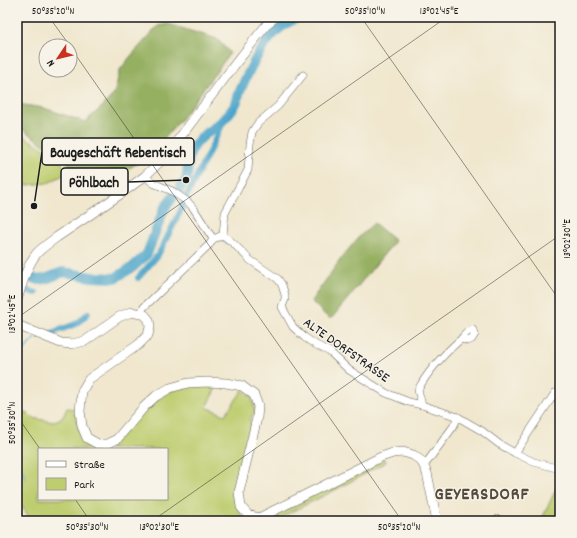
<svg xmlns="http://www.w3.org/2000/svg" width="577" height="538" font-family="Dekko,sans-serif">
<rect width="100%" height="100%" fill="#f7f3e8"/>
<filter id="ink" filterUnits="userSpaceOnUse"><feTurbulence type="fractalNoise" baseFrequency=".025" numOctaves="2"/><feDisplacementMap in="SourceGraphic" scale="8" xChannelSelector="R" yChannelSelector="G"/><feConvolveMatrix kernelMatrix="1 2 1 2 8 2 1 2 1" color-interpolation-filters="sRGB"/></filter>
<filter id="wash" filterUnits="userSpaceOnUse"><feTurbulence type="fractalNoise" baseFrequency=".012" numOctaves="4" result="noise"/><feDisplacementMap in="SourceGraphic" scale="16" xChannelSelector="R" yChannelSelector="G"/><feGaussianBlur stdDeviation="0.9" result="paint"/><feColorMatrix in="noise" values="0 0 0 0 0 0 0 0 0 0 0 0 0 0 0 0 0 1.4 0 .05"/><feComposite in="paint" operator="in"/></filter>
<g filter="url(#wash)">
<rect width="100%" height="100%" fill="#f0e7ce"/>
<g fill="#becd6f" stroke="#6d7446">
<path d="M 17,127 L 21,131 L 20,134 L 59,158 L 67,173 L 48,183 L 17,186 Z"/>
<path d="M 212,384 L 213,387 L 216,388 L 206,407 L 225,415 L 243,390 L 252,398 L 255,411 L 250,419 L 251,426 L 236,501 C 238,510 241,519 251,521 L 32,521 L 17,500 L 17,408 L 30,415 L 33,418 L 53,422 L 63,417 L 67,408 L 75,409 C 77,426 80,450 103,448 L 103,449 L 39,449 L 39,499 L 167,499 L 167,449 L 109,449 C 126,429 153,396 178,388 C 187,386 202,385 212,384 Z"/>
<path d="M 385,459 L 386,462 L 337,489 L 285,515 L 277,521 L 261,521 L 276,515 Z"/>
<path d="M 557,487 L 560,487 L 560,521 L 541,521 Z"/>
</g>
<g fill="#96b062" stroke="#59663f">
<path d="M 168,24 L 217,39 L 230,53 L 185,114 L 161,143 L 143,160 L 114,177 L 99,172 L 74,170 L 67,162 L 17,125 L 17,104 L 44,108 L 85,122 L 102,107 L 114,94 L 120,70 L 130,57 L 158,26 Z"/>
<path d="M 374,223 L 395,241 L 331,319 L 324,314 L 311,301 L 343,256 L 359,237 Z"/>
</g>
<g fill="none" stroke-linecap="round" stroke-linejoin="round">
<g stroke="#4da6ca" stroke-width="1.5">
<path d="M 179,189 L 190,200"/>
<path d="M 220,239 L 227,243"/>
<path d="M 17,358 L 35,338"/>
<path d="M 17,462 L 24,474 L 26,479"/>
</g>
<g stroke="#4da6ca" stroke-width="6">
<path d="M 138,278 L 158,255 L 180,212 L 186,197 L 204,162 L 225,119"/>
<path d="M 18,288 L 36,293"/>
<path d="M 52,333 L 78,323 L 88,313"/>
</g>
<path stroke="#4da6ca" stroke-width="10" d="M 17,274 L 39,280 L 48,278 L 63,272 L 92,277 L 115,278 L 133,267 L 147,254 L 164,209 L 186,180 C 189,170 186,157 193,148 C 198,139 206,133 215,127 C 218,124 223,121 226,117 C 229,113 233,109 235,105 C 238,101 238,95 240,91 C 252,63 269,27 300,17"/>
</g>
</g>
<g filter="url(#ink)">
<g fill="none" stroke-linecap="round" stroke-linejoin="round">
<g stroke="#66635a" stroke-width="8">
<g id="minor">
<path d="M 145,176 L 153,183 L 172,191 L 188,202 L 194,209 L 213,239"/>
<path d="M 110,180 L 114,183 L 122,193"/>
<path d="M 223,235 L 233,243 L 250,260 L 278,279 L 282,285 L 285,295 L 285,299 L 282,307 L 293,327 L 304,337 L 316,345 L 330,352 L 349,370 L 386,393 L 409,402 L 422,405 L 458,417 L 482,431 L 499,444 L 515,453 L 534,462 L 560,469"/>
<path d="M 223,235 L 225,213 L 248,170 L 250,144 L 252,132 L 258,123 L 278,106 L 303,75"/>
<path d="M 141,314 L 143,308 L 210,244 L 213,239 L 223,235"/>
<path d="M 422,405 L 418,390 C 428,370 444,354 461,339 L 468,341 L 472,339 L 475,334 L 473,330 C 468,330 464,335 461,339"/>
<path d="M 515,453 L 555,393"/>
<path d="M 423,464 L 427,462 L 453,427 L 458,417"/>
<path d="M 498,521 L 498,519"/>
</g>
</g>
<g stroke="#66635a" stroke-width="10">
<g id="major">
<path d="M 17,300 C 22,284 27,265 37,253 C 43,247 50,242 57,237 L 122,193 L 145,176 L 166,156 L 236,63 L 268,23 L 275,17"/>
<path d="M 17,325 L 61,343 L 72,344 L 85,341 L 119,317 L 131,312 L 141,314 L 145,315 L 149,320 L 150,327 L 148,335 L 138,345 L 89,379 L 82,391 L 80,411 L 82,426 L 87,438 L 98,444 L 107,444 L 117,439 L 144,407 L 156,396 L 170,388 L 188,383 L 207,382 L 226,383 L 242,386 L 254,395 L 258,406 L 257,418 L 239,492 L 241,507 L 248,515 L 259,518 L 381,457 L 393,453 L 403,452 L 413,455 L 420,460 L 423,464 L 427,473 L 437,521"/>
</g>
</g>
<use href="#minor" stroke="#fff" stroke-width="7"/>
<use href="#major" stroke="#fff" stroke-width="9"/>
</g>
</g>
<path fill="none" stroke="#1c1c1c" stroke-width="1" stroke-opacity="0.45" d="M 49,17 L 70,46M 361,17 L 560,301M 17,20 L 21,17M 70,47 L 402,521M 17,318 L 447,17M 17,416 L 40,449M 75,499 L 90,521M 152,521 L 560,235"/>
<g text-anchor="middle" stroke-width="3" stroke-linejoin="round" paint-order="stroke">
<g font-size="14" fill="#1c1c1c" stroke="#f7f3e8">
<text transform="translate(347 349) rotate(35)" y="5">ALTE DORFSTRASSE</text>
</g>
<g font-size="18" font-weight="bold" letter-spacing="1" fill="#564a3f" stroke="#f7f3e8">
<text x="482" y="499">GEYERSDORF</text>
</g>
</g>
<path fill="none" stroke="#1c1c1c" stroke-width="1.5" d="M34 206L42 152M186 180L128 182"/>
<g fill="#1c1c1c" stroke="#f7f3e8" stroke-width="1.5">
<circle cx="34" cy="206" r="4"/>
<circle cx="186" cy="180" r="4"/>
</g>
<g fill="#f7f3e8" stroke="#1c1c1c" stroke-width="1.5">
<rect x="42" y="138" width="152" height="27" rx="4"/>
<rect x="61" y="168" width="67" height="27" rx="4"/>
</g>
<g font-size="15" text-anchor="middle" font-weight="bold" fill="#1c1c1c">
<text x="118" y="157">Baugeschäft Rebentisch</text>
<text x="94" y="187">Pöhlbach</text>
</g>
<rect width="577" height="538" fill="none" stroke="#f7f3e8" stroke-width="44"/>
<rect x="38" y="448" width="130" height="52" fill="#f7f3e8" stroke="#9f9d96"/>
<rect x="46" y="461" width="20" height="6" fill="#ffffff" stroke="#9f9d96"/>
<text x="74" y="468" font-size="12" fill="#1c1c1c">Straße</text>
<rect x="46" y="478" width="20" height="12" fill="#becd6f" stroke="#9f9d96"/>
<text x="74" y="488" font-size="12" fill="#1c1c1c">Park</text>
<g transform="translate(58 58) rotate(235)"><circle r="19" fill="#f7f3e8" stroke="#9f9d96"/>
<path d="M0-3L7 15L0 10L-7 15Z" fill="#c8321e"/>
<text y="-6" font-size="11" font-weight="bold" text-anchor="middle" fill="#1c1c1c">N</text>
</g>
<rect x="22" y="22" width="533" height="494" fill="none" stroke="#1c1c1c" stroke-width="1.5"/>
<g font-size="10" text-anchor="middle" fill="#1c1c1c">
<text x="53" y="14">50°35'20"N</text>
<text x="365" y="14">50°35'10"N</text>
<text x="439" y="14">13°02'45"E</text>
<text transform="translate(566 239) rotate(-90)" y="4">13°02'30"E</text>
<text transform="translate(11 314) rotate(-90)" y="4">13°02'45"E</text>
<text transform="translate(11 423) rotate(-90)" y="4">50°35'30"N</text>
<text x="87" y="530">50°35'30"N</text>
<text x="159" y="530">13°02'30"E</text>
<text x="399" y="530">50°35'20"N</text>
</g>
</svg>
